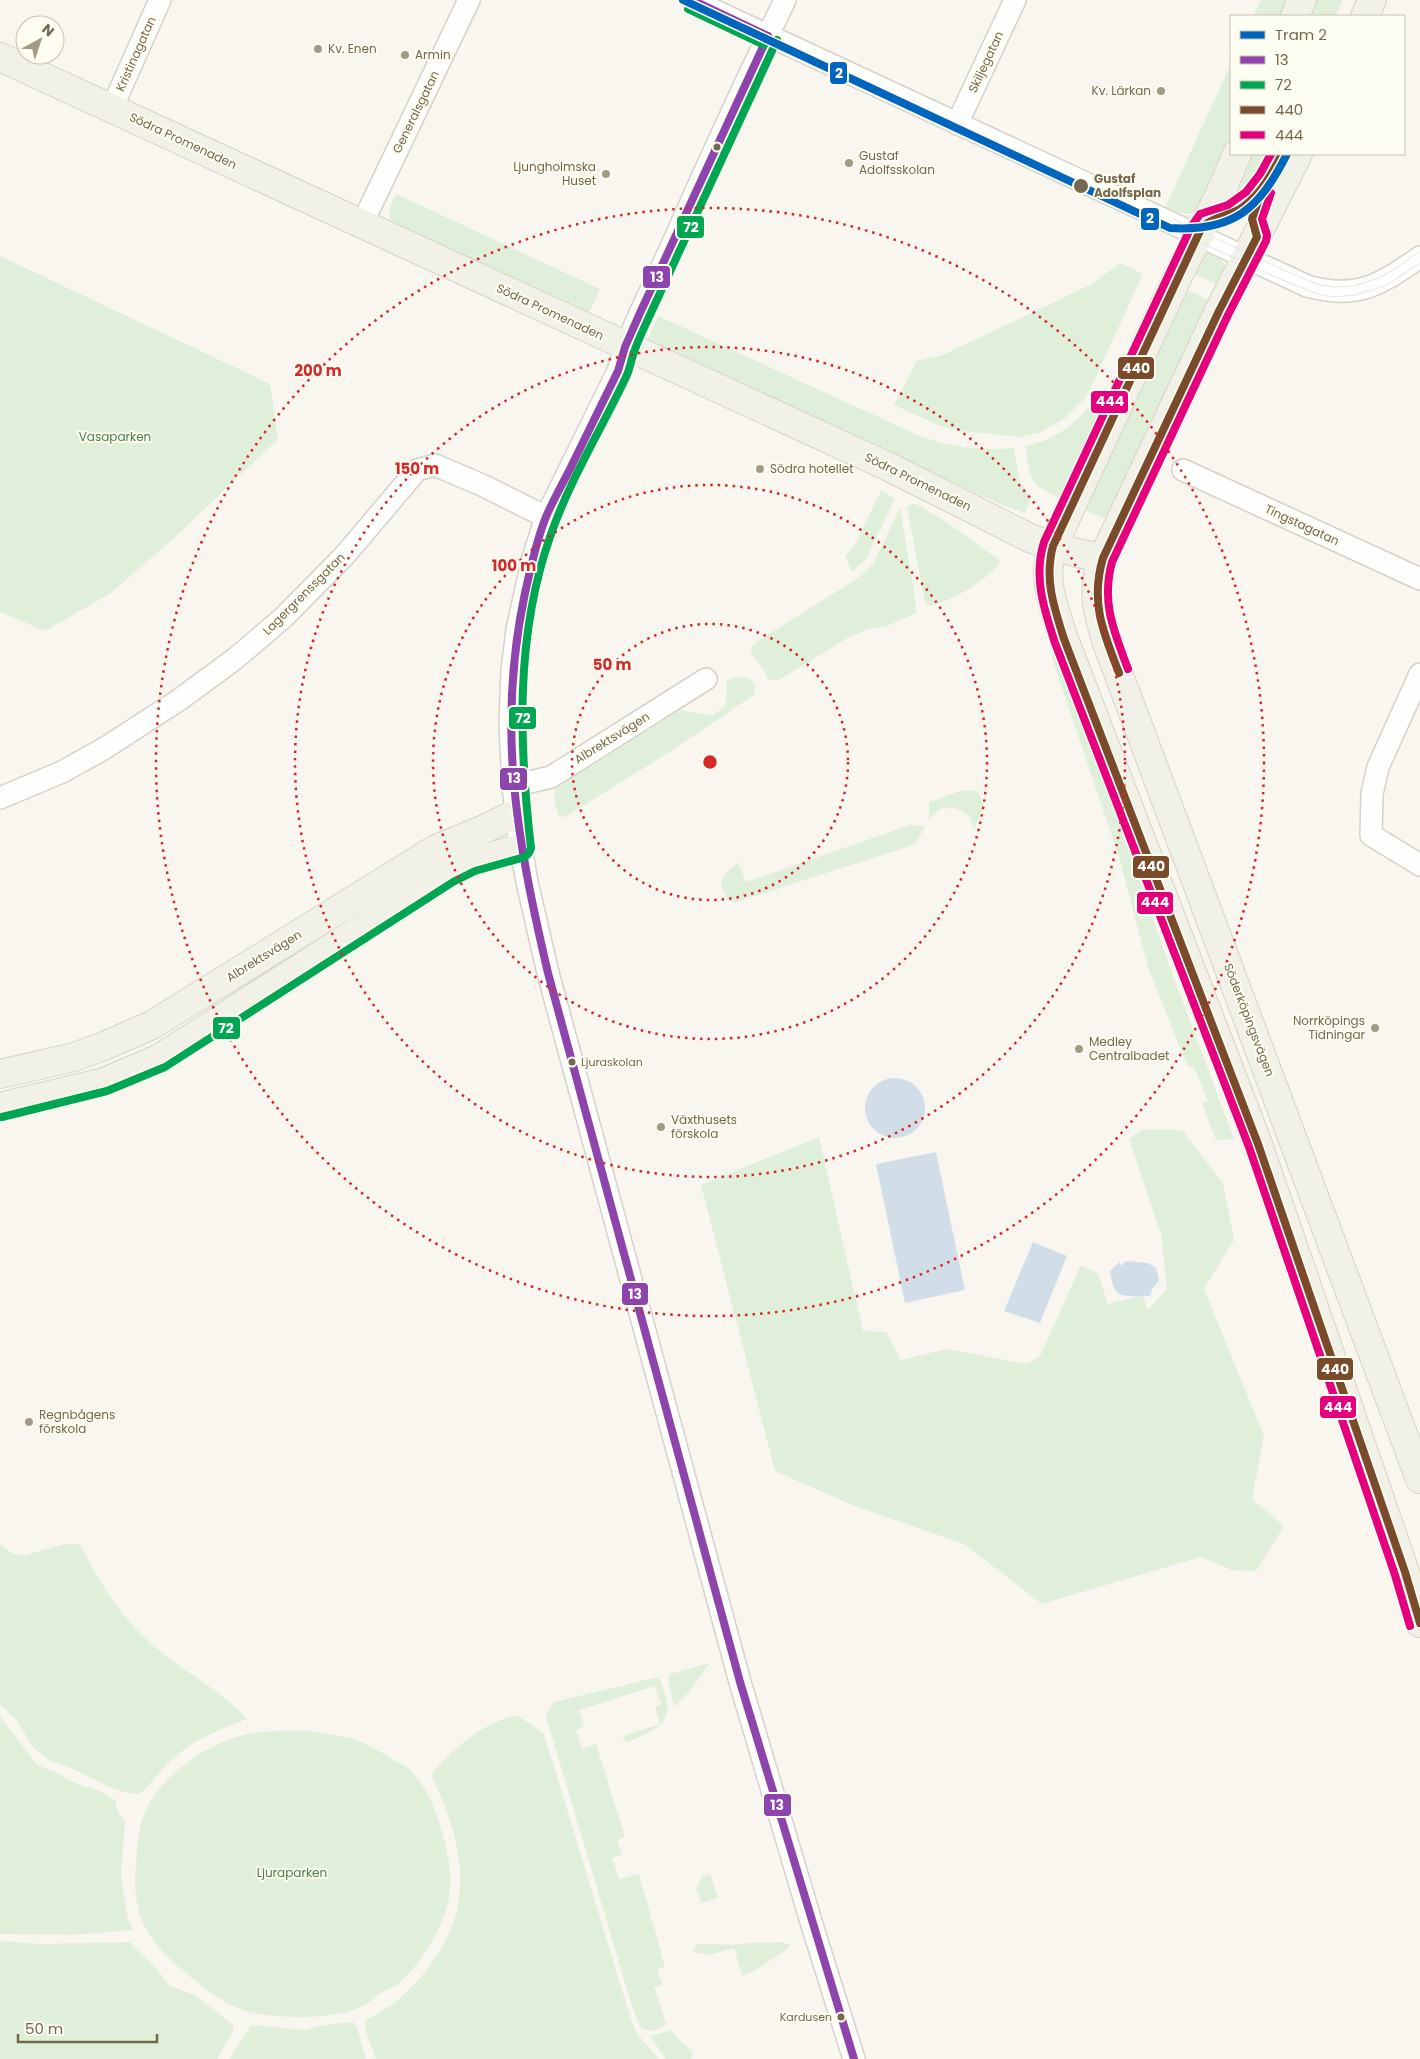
<svg xmlns="http://www.w3.org/2000/svg" width="1420" height="2059" font-family="Poppins,sans-serif">
<rect width="100%" height="100%" fill="#f8f6ee"/>
<g fill="#e0efda">
<path d="M 1261,0 L 1297,0 L 1290,16 L 1253,16 Z"/>
<path d="M 1308,0 L 1343,0 L 1335,16 L 1301,16 Z"/>
<path d="M 1231,64 L 1231,154 L 1200,213 L 1188,214 L 1164,210 Z"/>
<path d="M 1242,154 L 1271,154 C 1259,175 1246,197 1223,205 Z"/>
<path d="M 396,194 L 600,289 L 589,314 L 398,226 C 384,217 390,206 396,194 Z"/>
<path d="M 1203,247 C 1224,258 1230,262 1219,285 L 1191,273 Z"/>
<path d="M 0,256 L 270,384 L 278,439 L 173,539 L 111,593 L 45,631 L 0,612 Z"/>
<path d="M 1120,263 L 1143,274 L 1092,385 L 1085,398 L 1064,419 L 1039,433 L 1020,437 L 960,431 L 938,425 L 894,405 L 917,361 L 943,355 L 1092,284 Z"/>
<path d="M 1184,288 L 1211,301 L 1114,508 L 1106,519 L 1082,509 Z"/>
<path d="M 658,316 L 920,436 C 951,447 980,451 1014,448 L 1020,481 L 1031,498 L 1025,513 L 1002,505 L 647,341 Z"/>
<path d="M 1098,395 L 1110,401 L 1064,500 C 1028,483 1032,484 1025,446 C 1056,440 1080,422 1098,395 Z"/>
<path d="M 881,491 L 895,499 L 866,559 L 852,572 L 845,556 L 853,548 Z"/>
<path d="M 912,504 L 916,504 L 942,519 L 1001,561 C 991,578 949,603 929,606 L 925,603 L 907,507 Z"/>
<path d="M 900,508 L 915,596 L 916,613 L 885,627 L 869,629 L 851,636 L 779,680 L 768,680 L 765,672 L 750,651 L 755,643 L 858,578 L 873,564 Z"/>
<path d="M 1055,641 L 1170,967 L 1234,1139 L 1216,1140 L 1202,1103 L 1208,1101 L 1194,1067 L 1188,1067 L 1148,967 L 1119,857 L 1052,658 Z"/>
<path d="M 735,677 L 749,678 L 755,686 L 754,695 L 668,753 L 565,817 L 559,816 L 555,803 L 555,789 L 681,710 L 711,716 C 729,706 727,701 726,681 Z"/>
<path d="M 963,790 L 978,791 L 984,806 L 974,830 L 971,818 L 962,811 L 953,808 L 940,809 L 929,820 L 929,802 Z"/>
<path d="M 910,825 L 925,826 L 916,843 L 907,847 L 733,903 L 726,896 L 721,886 L 723,876 L 738,862 L 746,882 Z"/>
<path d="M 1144,1129 L 1182,1130 L 1223,1183 L 1234,1240 L 1204,1289 L 1264,1436 L 1252,1499 L 1284,1526 L 1256,1571 L 1232,1570 L 1200,1557 L 1042,1604 L 964,1544 L 857,1507 L 775,1471 L 701,1185 L 819,1137 L 863,1331 L 886,1332 L 901,1360 L 947,1349 L 1027,1364 L 1040,1356 L 1081,1265 L 1098,1274 L 1108,1304 L 1139,1296 L 1144,1297 L 1147,1308 L 1149,1309 L 1167,1289 L 1161,1234 L 1129,1139 Z"/>
<path d="M 0,1544 L 13,1554 L 26,1555 L 64,1544 L 80,1544 C 101,1585 123,1622 160,1651 C 189,1675 222,1691 247,1719 C 224,1728 201,1736 181,1752 C 166,1763 155,1779 142,1792 L 136,1794 L 128,1793 L 112,1788 L 62,1764 L 50,1761 L 33,1747 L 16,1719 L 0,1704 Z"/>
<path d="M 710,1663 L 690,1691 L 674,1707 L 668,1680 L 670,1674 Z"/>
<path d="M 658,1677 C 663,1684 664,1690 666,1699 C 674,1726 648,1732 627,1743 L 622,1736 L 660,1724 L 655,1707 L 661,1704 L 655,1686 L 579,1710 L 584,1727 L 576,1730 L 582,1749 L 596,1744 L 625,1837 L 617,1840 L 622,1855 L 612,1858 L 619,1879 L 639,1874 L 665,1967 L 657,1969 L 662,1985 L 654,1987 L 666,2024 C 658,2030 649,2034 640,2027 L 631,2003 L 546,1716 L 554,1702 Z"/>
<path d="M 517,1715 L 543,1733 L 548,1747 L 632,2023 L 638,2035 L 659,2059 L 376,2059 L 365,2029 L 365,2020 C 387,2011 403,1997 419,1979 C 477,1915 467,1847 431,1775 C 451,1749 485,1722 517,1715 Z"/>
<path d="M 0,1716 L 37,1765 L 53,1771 L 77,1784 L 100,1791 L 115,1800 L 118,1813 L 125,1821 L 121,1877 L 128,1919 L 133,1930 L 72,1935 L 0,1934 Z"/>
<path d="M 306,1730 C 321,1733 338,1735 353,1739 C 367,1743 379,1751 392,1759 C 397,1762 404,1765 408,1768 C 427,1785 437,1813 443,1836 C 455,1877 453,1905 432,1941 C 422,1957 413,1971 399,1983 C 393,1988 385,1990 379,1994 C 373,1998 369,2003 363,2006 C 334,2020 285,2019 254,2013 C 229,2008 208,1991 188,1975 C 171,1961 154,1945 144,1925 C 135,1906 134,1885 136,1864 C 137,1848 138,1832 143,1817 C 155,1782 197,1751 230,1739 C 254,1730 281,1731 306,1730 Z"/>
<path d="M 710,1874 L 718,1898 L 701,1903 L 696,1888 L 702,1877 Z"/>
<path d="M 0,1941 L 40,1944 L 129,1942 L 156,1968 L 169,1985 L 196,1996 L 233,2025 L 233,2032 L 217,2059 L 0,2059 Z"/>
<path d="M 782,1942 L 790,1945 L 787,1949 L 753,1972 L 742,1976 L 734,1948 L 709,1955 L 693,1952 L 694,1947 L 698,1944 C 707,1944 744,1946 748,1943 Z"/>
<path d="M 353,2022 L 357,2028 L 366,2059 L 229,2059 L 251,2025 L 305,2030 L 324,2025 Z"/>
<path d="M 671,2030 L 680,2041 L 693,2053 L 691,2059 L 666,2059 L 650,2036 Z"/>
</g>
<g fill="#d1dee7">
<circle cx="895" cy="1108" r="30"/>
<path d="M 936,1152 L 965,1290 L 905,1303 L 876,1164 Z"/>
<path d="M 1033,1242 L 1067,1256 L 1040,1323 L 1004,1311 Z"/>
<path d="M 1125,1261 L 1148,1263 L 1156,1268 L 1159,1281 L 1152,1289 L 1151,1295 C 1146,1297 1144,1295 1139,1296 C 1117,1297 1113,1294 1110,1271 L 1120,1262 L 1121,1266 Z"/>
</g>
<g fill="none" stroke-linecap="round" stroke-linejoin="round">
<g stroke="#d5d2c9" stroke-width="24">
<g id="minor">
<path d="M 692,0 L 1307,286 C 1357,300 1380,285 1420,257"/>
<path d="M 785,0 C 746,81 708,163 672,245 C 653,287 631,327 618,371 L 546,517 L 532,561 L 517,630 L 512,670 L 510,724 L 513,786 L 519,836 L 527,882 L 548,973 L 740,1682 L 812,1925 L 854,2059"/>
<path d="M 112,108 L 160,0"/>
<path d="M 957,124 L 1015,0"/>
<path d="M 362,224 L 469,0"/>
<path d="M 1183,470 L 1420,579"/>
<path d="M 1420,674 L 1378,767 L 1372,794 L 1371,835 L 1420,865"/>
<path d="M 513,786 L 551,777 L 706,679"/>
<path d="M 0,798 L 62,772 L 105,748 L 179,700 L 236,658 L 284,617 L 345,555 L 417,470 L 435,465 L 484,486 L 546,517"/>
</g>
</g>
<g stroke="#d6d2c8" stroke-width="30">
<g id="major">
<path d="M 1295,16 L 1302,0"/>
<path d="M 1365,16 L 1372,0"/>
<path d="M 0,57 L 887,466 L 1032,539 L 1077,553 L 1103,558"/>
<path d="M 1237,154 L 1220,194 L 1178,276 L 1053,546 C 1041,579 1054,607 1064,639 L 1258,1144 L 1405,1572 L 1420,1623"/>
<path d="M 1298,154 L 1219,311 L 1103,558 C 1091,591 1097,611 1107,643 L 1420,1479"/>
<path d="M 0,1074 L 74,1057 L 104,1046 L 152,1025 L 436,849 L 480,831 L 517,813"/>
<path d="M 0,1107 L 104,1082 L 160,1058 L 448,873 L 472,862 L 521,848"/>
</g>
</g>
<use href="#minor" stroke="#fefefc" stroke-width="21"/>
<use href="#major" stroke="#f2f1e7" stroke-width="28"/>
<g stroke="#e7e4e6" stroke-width="1">
<path d="M 1262,197 C 1253,224 1252,241 1273,263"/>
<path d="M 1174,219 L 1290,273 L 1317,284 L 1335,287 L 1353,286 L 1376,279 L 1392,271 L 1420,251"/>
<path d="M 1170,228 L 1273,276 L 1317,294 L 1332,297 L 1356,295 L 1387,285 L 1420,263"/>
</g>
<g stroke="#fefdf1" stroke-width="11">
<g id="bus-1">
<path d="M 692,0 L 768,36"/>
<path d="M 768,36 L 640,313 L 625,347 L 618,371 C 602,404 586,436 570,469 C 562,485 553,500 546,517 C 536,541 531,567 525,593 C 496,729 517,840 548,973 L 740,1682 L 854,2059"/>
</g>
</g>
<g stroke="#fefdf1" stroke-width="11">
<g id="bus-2">
<path d="M 688,9 L 764,45"/>
<path d="M 2,1117 L 107,1091 L 165,1067 L 453,882 L 475,871 L 525,857 L 529,853 L 531,848 C 519,744 515,637 550,537 C 569,481 601,430 626,377 C 630,369 631,360 634,352 C 638,340 644,328 649,317 L 777,40"/>
</g>
</g>
<g stroke="#fefdf1" stroke-width="11">
<g id="bus-3">
<path d="M 1282,154 C 1272,174 1261,194 1243,207 C 1229,217 1208,217 1200,231 L 1053,546 C 1044,579 1054,607 1064,639 L 1258,1144 L 1405,1572 L 1420,1623"/>
<path d="M 1119,673 C 1103,632 1090,602 1103,558 L 1219,311 L 1257,237 L 1252,219 L 1262,190"/>
</g>
</g>
<g stroke="#fefdf1" stroke-width="11">
<g id="bus-4">
<path d="M 1271,154 L 1260,174 L 1246,192 L 1228,205 L 1200,214 L 1191,227 L 1044,542 C 1033,577 1044,609 1055,643 L 1249,1147 L 1395,1575 L 1410,1626"/>
<path d="M 1128,669 C 1114,631 1101,603 1112,562 L 1228,315 L 1266,241 L 1267,235 L 1262,219 L 1271,193"/>
</g>
</g>
<use href="#bus-1" stroke="#8e44ad" stroke-width="8"/>
<use href="#bus-2" stroke="#00a651" stroke-width="8"/>
<use href="#bus-3" stroke="#7a4b2a" stroke-width="8"/>
<use href="#bus-4" stroke="#e5007d" stroke-width="8"/>
<g stroke="#fefdf1" stroke-width="11">
<path id="tram-1" d="M 683,0 L 1170,228 C 1234,232 1259,209 1287,154"/>
</g>
<use href="#tram-1" stroke="#0065bd" stroke-width="8"/>
</g>
<g fill="none" stroke="#d62828" stroke-width="2.5" stroke-dasharray="2.5 5">
<circle cx="710" cy="762" r="138"/>
<circle cx="710" cy="762" r="277"/>
<circle cx="710" cy="762" r="415"/>
<circle cx="710" cy="762" r="554"/>
</g>
<g fill="#a39a87" stroke="#fefdf1" stroke-width="2">
<circle cx="318" cy="49" r="5"/>
<circle cx="405" cy="55" r="5"/>
<circle cx="1161" cy="91" r="5"/>
<circle cx="849" cy="163" r="5"/>
<circle cx="606" cy="174" r="5"/>
<circle cx="760" cy="469" r="5"/>
<circle cx="1375" cy="1028" r="5"/>
<circle cx="1079" cy="1049" r="5"/>
<circle cx="661" cy="1127" r="5"/>
<circle cx="29" cy="1422" r="5"/>
</g>
<g fill="#75684f" stroke="#fefdf1" stroke-width="2">
<circle cx="717" cy="147" r="4.5"/>
<circle cx="1081" cy="186" r="8"/>
<circle cx="572" cy="1062" r="4.5"/>
<circle cx="841" cy="2017" r="4.5"/>
</g>
<g text-anchor="middle" stroke-width="4" stroke-linejoin="round" paint-order="stroke">
<g font-size="11" fill="#75684f" stroke="#fefdf1" text-anchor="start">
<text x="581" y="1066">Ljuraskolan</text>
<text x="832" y="2021" text-anchor="end">Kardusen</text>
</g>
<g font-size="12" fill="#75684f" stroke="#fefdf1" text-anchor="start">
<text x="328" y="53">Kv. Enen</text>
<text x="415" y="59">Armin</text>
<text x="1151" y="95" text-anchor="end">Kv. Lärkan</text>
<text x="859" y="160">Gustaf<tspan x="859" dy="14">Adolfsskolan</tspan></text>
<text x="596" y="171" text-anchor="end">Ljungholmska<tspan x="596" dy="14">Huset</tspan></text>
<text x="770" y="473">Södra hotellet</text>
<text x="1365" y="1025" text-anchor="end">Norrköpings<tspan x="1365" dy="14">Tidningar</tspan></text>
<text x="1089" y="1046">Medley<tspan x="1089" dy="14">Centralbadet</tspan></text>
<text x="671" y="1124">Växthusets<tspan x="671" dy="14">förskola</tspan></text>
<text x="39" y="1419">Regnbågens<tspan x="39" dy="14">förskola</tspan></text>
</g>
<g font-size="12" fill="#75684f" stroke="#fefdf1">
<text transform="translate(136 54) rotate(-66)" y="4">Kristinagatan</text>
<text transform="translate(986 62) rotate(-65)" y="4">Skiljegatan</text>
<text transform="translate(416 112) rotate(-64)" y="4">Generalsgatan</text>
<text transform="translate(183 141) rotate(25)" y="4">Södra Promenaden</text>
<text transform="translate(550 312) rotate(25)" y="4">Södra Promenaden</text>
<text transform="translate(918 482) rotate(26)" y="4">Södra Promenaden</text>
<text transform="translate(1302 525) rotate(25)" y="4">Tingstagatan</text>
<text transform="translate(304 594) rotate(-45)" y="4">Lagergrenssgatan</text>
<text transform="translate(612 738) rotate(-32)" y="4">Albrektsvägen</text>
<text transform="translate(264 956) rotate(-32)" y="4">Albrektsvägen</text>
<text transform="translate(1249 1020) rotate(69)" y="4">Söderköpingsvägen</text>
</g>
<g font-size="12" font-weight="bold" fill="#75684f" stroke="#fefdf1" text-anchor="start">
<text x="1094" y="183">Gustaf<tspan x="1094" dy="14">Adolfsplan</tspan></text>
</g>
<g font-size="12" fill="#4b804b" stroke="#fefdf1">
<text x="115" y="441">Vasaparken</text>
<text x="292" y="1877">Ljuraparken</text>
</g>
</g>
<circle cx="710" cy="762" r="8" fill="#d62828" stroke="#fefdf1" stroke-width="2.5"/>
<g font-size="15" text-anchor="middle" font-weight="bold" fill="#d62828" stroke="#fefdf1" stroke-width="4" stroke-linejoin="round" paint-order="stroke">
<text x="318" y="376">200 m</text>
<text x="417" y="474">150 m</text>
<text x="514" y="571">100 m</text>
<text x="612" y="670">50 m</text>
</g>
<g stroke="#fefdf1" stroke-width="2">
<rect x="829" y="61" width="19" height="24" rx="5" fill="#0065bd"/>
<rect x="1140" y="207" width="20" height="24" rx="5" fill="#0065bd"/>
<rect x="676" y="215" width="29" height="24" rx="5" fill="#00a651"/>
<rect x="642" y="265" width="29" height="24" rx="5" fill="#8e44ad"/>
<rect x="1117" y="356" width="38" height="24" rx="5" fill="#7a4b2a"/>
<rect x="1090" y="390" width="39" height="24" rx="5" fill="#e5007d"/>
<rect x="508" y="706" width="29" height="24" rx="5" fill="#00a651"/>
<rect x="499" y="767" width="29" height="24" rx="5" fill="#8e44ad"/>
<rect x="1132" y="855" width="38" height="24" rx="5" fill="#7a4b2a"/>
<rect x="1136" y="891" width="38" height="24" rx="5" fill="#e5007d"/>
<rect x="212" y="1016" width="29" height="24" rx="5" fill="#00a651"/>
<rect x="621" y="1282" width="28" height="24" rx="5" fill="#8e44ad"/>
<rect x="1316" y="1357" width="38" height="24" rx="5" fill="#7a4b2a"/>
<rect x="1319" y="1395" width="38" height="24" rx="5" fill="#e5007d"/>
<rect x="763" y="1793" width="29" height="24" rx="5" fill="#8e44ad"/>
</g>
<g font-size="14" text-anchor="middle" font-weight="bold" fill="#fff">
<text x="839" y="78">2</text>
<text x="1150" y="223">2</text>
<text x="691" y="232">72</text>
<text x="657" y="282">13</text>
<text x="1136" y="373">440</text>
<text x="1110" y="406">444</text>
<text x="523" y="723">72</text>
<text x="514" y="783">13</text>
<text x="1151" y="871">440</text>
<text x="1155" y="907">444</text>
<text x="226" y="1033">72</text>
<text x="635" y="1299">13</text>
<text x="1335" y="1374">440</text>
<text x="1338" y="1412">444</text>
<text x="777" y="1810">13</text>
</g>
<rect x="1230" y="15" width="175" height="140" fill="#fefdf1" stroke="#c7c1b0"/>
<rect x="1240" y="31" width="25" height="8" fill="#0065bd" stroke="#c7c1b0"/>
<text x="1275" y="40" font-size="15" fill="#75684f">Tram 2</text>
<rect x="1240" y="56" width="25" height="8" fill="#8e44ad" stroke="#c7c1b0"/>
<text x="1275" y="65" font-size="15" fill="#75684f">13</text>
<rect x="1240" y="81" width="25" height="8" fill="#00a651" stroke="#c7c1b0"/>
<text x="1275" y="90" font-size="15" fill="#75684f">72</text>
<rect x="1240" y="106" width="25" height="8" fill="#7a4b2a" stroke="#c7c1b0"/>
<text x="1275" y="115" font-size="15" fill="#75684f">440</text>
<rect x="1240" y="131" width="25" height="8" fill="#e5007d" stroke="#c7c1b0"/>
<text x="1275" y="140" font-size="15" fill="#75684f">444</text>
<g transform="translate(40 40) rotate(40)"><circle r="24" fill="#fefdf1" stroke="#c7c1b0"/>
<path d="M0-4L9 19L0 12L-9 19Z" fill="#a39a87"/>
<text y="-8" font-size="14" font-weight="bold" text-anchor="middle" fill="#75684f">N</text>
</g>
<path d="M18 2034v8h139v-8" fill="none" stroke="#75684f" stroke-width="2.5"/>
<text x="25" y="2034" font-size="15" fill="#75684f" stroke="#fefdf1" stroke-width="4" paint-order="stroke">50 m</text>
</svg>
